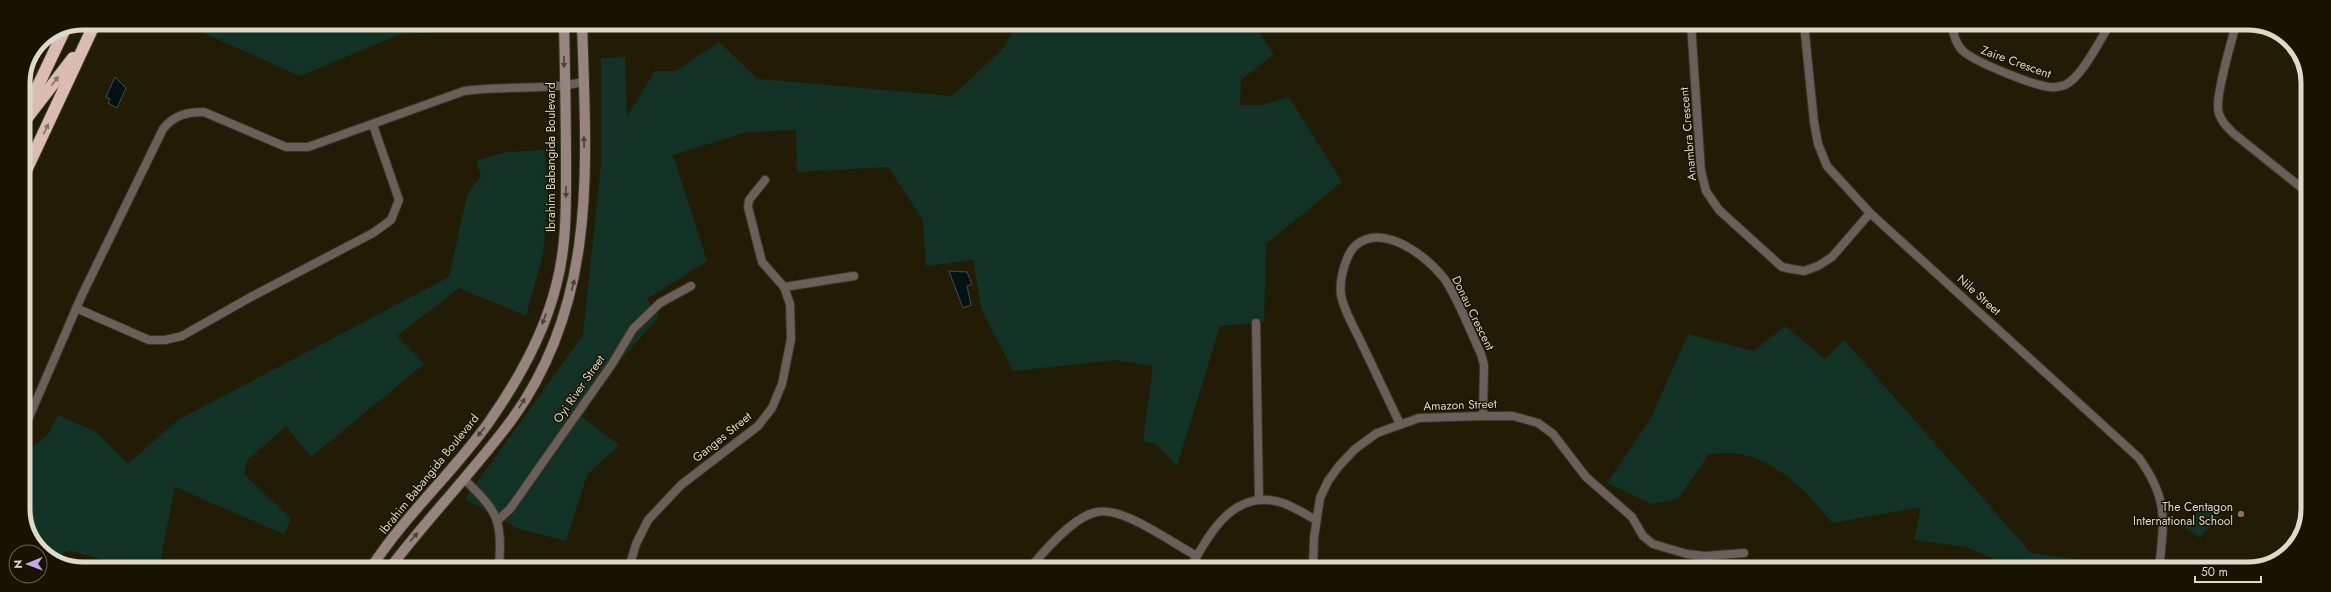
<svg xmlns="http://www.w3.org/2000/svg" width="2331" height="592" font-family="Jost,sans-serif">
<rect width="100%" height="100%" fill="#221c06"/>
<g fill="#123225">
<path d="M 181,23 L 478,23 L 474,30 L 401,34 L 300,76 Z"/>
<path d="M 1018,24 L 1263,24 L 1258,31 L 1274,54 L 1241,80 L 1240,105 L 1262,105 L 1289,97 L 1342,182 L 1266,244 L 1264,322 L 1220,326 L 1177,466 L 1156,444 L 1143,441 L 1153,366 L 1115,360 L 1013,371 L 981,308 L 973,260 L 926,266 L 923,220 L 888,167 L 797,172 L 796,130 L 747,132 L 673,155 L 707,261 L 647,299 L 659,316 L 620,361 L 582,417 L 619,445 L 587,475 L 566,541 L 519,529 L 465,499 L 583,335 L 601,165 L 601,58 L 625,57 L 627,117 L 655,71 L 676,71 L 719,42 L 758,79 L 952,96 L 1001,51 Z"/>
<path d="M 545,150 L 548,200 L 543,254 L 526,316 L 459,288 L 397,336 L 424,364 L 311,457 L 286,426 L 247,460 L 244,474 L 291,519 L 284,534 L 175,487 L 159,568 L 132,568 L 68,550 L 55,559 L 38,549 L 23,516 L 23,456 L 48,434 L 58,415 L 96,432 L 128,464 L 178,420 L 449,277 L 467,195 L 481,176 L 476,161 L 506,152 Z"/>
<path d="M 1785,326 L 1825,359 L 1844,340 L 2031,553 L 2088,561 L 2085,569 L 2012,567 L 1966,547 L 1914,540 L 1921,507 L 1832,523 C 1808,492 1779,462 1740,454 C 1731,452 1718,454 1709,454 L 1678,499 L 1652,504 L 1607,483 L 1651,418 L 1688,334 L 1754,351 Z"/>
<path d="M 2205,503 L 2219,515 L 2200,538 L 2185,527 Z"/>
</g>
<g fill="#031214" stroke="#444e4b">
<path d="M 115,77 L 126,88 L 117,108 L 108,103 L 110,99 L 106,97 Z"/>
<path d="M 949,271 L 967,272 L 972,284 L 967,286 L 971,305 L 963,308 Z"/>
</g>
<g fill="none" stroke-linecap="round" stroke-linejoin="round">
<g stroke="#3c3722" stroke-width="10">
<g id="street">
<path d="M 1691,24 L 1701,171 L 1706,191 L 1719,210 L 1782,267 L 1792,269 L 1804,271 L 1818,266 L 1832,257 L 1870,213"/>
<path d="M 1804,24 L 1814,122 L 1818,144 L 1827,166 L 1870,213 L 2139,458 C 2169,500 2164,521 2159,569"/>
<path d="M 1952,24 C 1953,33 1955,42 1961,49 C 1971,61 2035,86 2050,87 C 2054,88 2061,86 2065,85 C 2082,77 2100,40 2110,24"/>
<path d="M 2236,24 C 2231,44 2217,89 2218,107 C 2218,118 2226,126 2233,133 L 2308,193"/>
<path d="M 784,287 L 854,276"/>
<path d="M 76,308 L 149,340 L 165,340 L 182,336 L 249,298 L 373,233 L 391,220 L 399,200 L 373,125"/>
<path d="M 1256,323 L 1259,500"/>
<path d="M 1400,424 C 1387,397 1374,369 1361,342 C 1354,327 1344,311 1341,295 C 1339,281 1345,256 1355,246 C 1382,221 1429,257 1446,281 C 1460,303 1470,331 1481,354 L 1484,365 L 1483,416"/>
<path d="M 23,431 L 82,295 L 163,129 C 174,115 187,112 204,112 L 286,147 L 308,147 L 464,91 C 503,85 544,91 583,82"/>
<path d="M 464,479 C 499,513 502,519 499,568"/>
<path d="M 498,520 L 510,509 L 612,364 L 633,329 L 660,303 L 691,286"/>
<path d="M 629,568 L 636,544 L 648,520 L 681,485 L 758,426 L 772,408 L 782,384 L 791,339 L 790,304 L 784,287 L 762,262 L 748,207 L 749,200 L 765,180"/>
<path d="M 1030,568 C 1045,550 1074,516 1097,512 C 1123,506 1173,544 1197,556"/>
<path d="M 1190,568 C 1210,533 1234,487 1283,503 C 1294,507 1305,514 1316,520"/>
<path d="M 1313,568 L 1314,538 L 1320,498 L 1328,481 L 1339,466 L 1355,449 L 1377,433 L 1419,418 L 1483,416 L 1513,416 L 1538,423 L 1553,434 L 1586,477 L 1632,517 L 1643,536 L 1653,544 L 1687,554 L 1705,556 L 1744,553"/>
</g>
</g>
<g stroke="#3c3722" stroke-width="12">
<g id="secondary">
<path d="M 371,568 C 405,515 453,473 489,422 C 517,382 544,334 556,286 C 567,246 566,204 566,163 C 566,116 565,70 564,23"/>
<path d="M 390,568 C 429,516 475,470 513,418 C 599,298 586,162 582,23"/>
</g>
</g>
<g stroke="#3c3722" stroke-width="14">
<g id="highway">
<path d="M 26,111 L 64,31"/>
<path d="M 23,123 L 73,58"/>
<path d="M 23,177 L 95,23"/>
</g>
</g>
<use href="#street" stroke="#6b5f5b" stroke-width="8"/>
<use href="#secondary" stroke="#98847f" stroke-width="10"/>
<use href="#highway" stroke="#dbbcb4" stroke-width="12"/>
</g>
<defs><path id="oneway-solid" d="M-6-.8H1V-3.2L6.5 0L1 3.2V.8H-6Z"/></defs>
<g fill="#4b4033">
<use href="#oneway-solid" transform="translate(564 62) rotate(90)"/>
<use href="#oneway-solid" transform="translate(584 142) rotate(-91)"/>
<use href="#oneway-solid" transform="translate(566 192) rotate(90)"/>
<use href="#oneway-solid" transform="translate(573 285) rotate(-75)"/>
<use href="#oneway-solid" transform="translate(544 319) rotate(110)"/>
<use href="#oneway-solid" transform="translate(522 403) rotate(-58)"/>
<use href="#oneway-solid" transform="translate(481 432) rotate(128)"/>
<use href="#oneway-solid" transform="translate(414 537) rotate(-49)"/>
</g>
<g fill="#837063">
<use href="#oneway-solid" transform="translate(55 81) rotate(-53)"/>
<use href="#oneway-solid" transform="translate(46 129) rotate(-65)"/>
</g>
<circle fill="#8d6e63" stroke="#181301" stroke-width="1.5" cx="2241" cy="514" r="4"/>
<g text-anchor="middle" stroke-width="3" stroke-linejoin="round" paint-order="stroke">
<g font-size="12" fill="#dddacc" stroke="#181301">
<text transform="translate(2016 62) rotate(20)" y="4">Zaire Crescent</text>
<text transform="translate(1688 134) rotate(-95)" y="4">Anambra Crescent</text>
<text transform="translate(551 157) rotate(-90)" y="4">Ibrahim Babangida Boulevard</text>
<text transform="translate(1979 295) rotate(42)" y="4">Nile Street</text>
<text transform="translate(1473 313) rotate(64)" y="4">Donau Crescent</text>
<text transform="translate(579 389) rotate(-55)" y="4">Oyi River Street</text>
<text transform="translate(1460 405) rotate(-2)" y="4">Amazon Street</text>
<text transform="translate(722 437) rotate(-39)" y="4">Ganges Street</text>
<text transform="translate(429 474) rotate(-51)" y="4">Ibrahim Babangida Boulevard</text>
</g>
<g font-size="12" fill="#dddacc" stroke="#181301" text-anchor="end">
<text x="2233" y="511">The Centagon<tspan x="2233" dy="14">International School</tspan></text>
</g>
</g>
<path d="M0 0H2331V592H0ZM83 30H2248A53 53 0 0 1 2301 83V509A53 53 0 0 1 2248 562H83A53 53 0 0 1 30 509V83A53 53 0 0 1 83 30Z" fill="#181301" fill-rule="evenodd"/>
<path fill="none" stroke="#dddacc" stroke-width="5" d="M83 30H2248A53 53 0 0 1 2301 83V509A53 53 0 0 1 2248 562H83A53 53 0 0 1 30 509V83A53 53 0 0 1 83 30Z"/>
<g transform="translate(28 564) rotate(269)"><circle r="19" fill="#181301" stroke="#676352"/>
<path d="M0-3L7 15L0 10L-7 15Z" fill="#c6a6f0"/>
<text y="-6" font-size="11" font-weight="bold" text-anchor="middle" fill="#dddacc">N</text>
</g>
<path d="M2195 576v6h66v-6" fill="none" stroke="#dddacc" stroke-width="2"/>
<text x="2201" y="576" font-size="12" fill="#dddacc" stroke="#181301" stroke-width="3" paint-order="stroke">50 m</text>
</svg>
